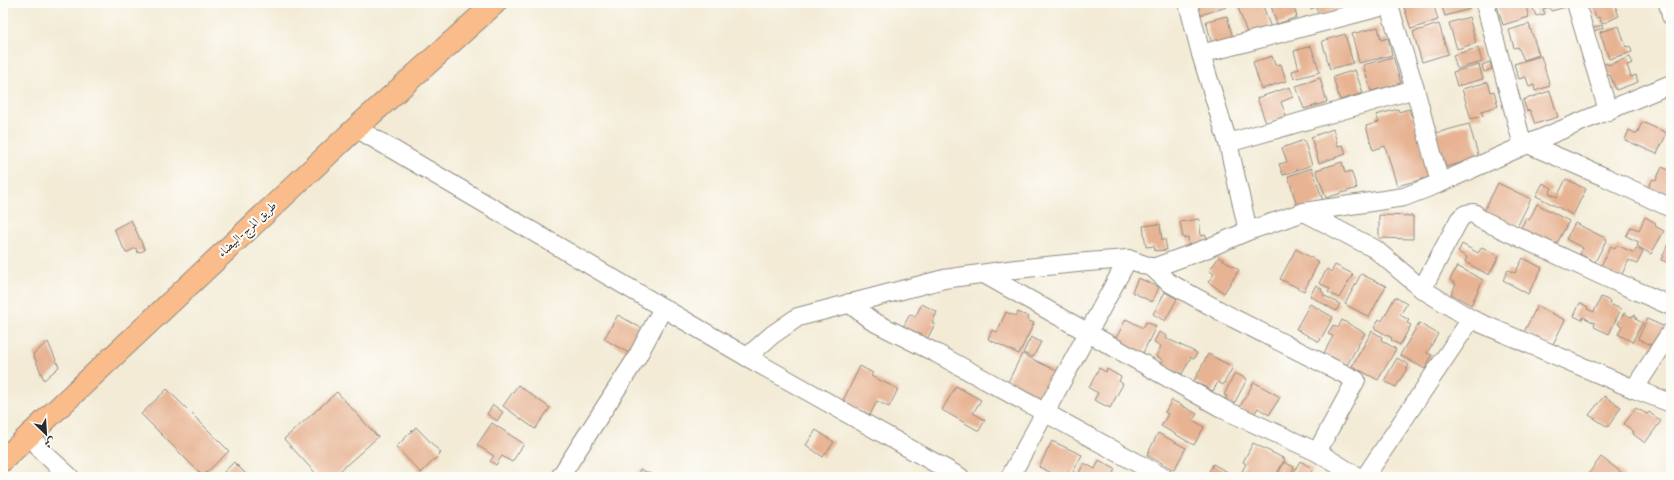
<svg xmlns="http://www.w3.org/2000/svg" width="1674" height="480" font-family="'IM FELL Double Pica',Amiri,serif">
<rect width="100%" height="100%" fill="#fdfcf7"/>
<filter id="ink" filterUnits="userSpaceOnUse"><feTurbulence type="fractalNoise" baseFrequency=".025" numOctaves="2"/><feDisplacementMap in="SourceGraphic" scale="8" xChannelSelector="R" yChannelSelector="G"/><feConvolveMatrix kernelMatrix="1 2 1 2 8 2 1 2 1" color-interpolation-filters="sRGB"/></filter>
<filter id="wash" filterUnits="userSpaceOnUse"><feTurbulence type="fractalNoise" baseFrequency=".012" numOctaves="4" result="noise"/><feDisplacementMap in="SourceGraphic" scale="16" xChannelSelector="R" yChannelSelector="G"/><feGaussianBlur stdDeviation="0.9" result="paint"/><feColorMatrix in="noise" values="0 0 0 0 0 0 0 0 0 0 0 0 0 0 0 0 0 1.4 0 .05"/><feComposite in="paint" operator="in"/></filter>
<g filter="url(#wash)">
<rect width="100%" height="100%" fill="#f3ebd6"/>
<g id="blocks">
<g fill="#e7b393">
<path d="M 1201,3 L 1226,3 L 1227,7 L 1197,16 L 1194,5 Z"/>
<path d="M 1250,3 L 1262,3 L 1271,28 L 1248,36 L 1238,7 Z"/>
<path d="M 1270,3 L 1303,3 L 1303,5 L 1294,8 L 1297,17 L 1277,24 Z"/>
<path d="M 1309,3 L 1339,3 L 1341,9 L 1319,16 L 1316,7 L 1311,9 Z"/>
<path d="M 1406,3 L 1433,3 L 1438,20 L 1411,29 L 1403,4 Z"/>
<path d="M 1441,3 L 1468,3 L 1470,9 L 1445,16 Z"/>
<path d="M 1496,3 L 1525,3 L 1529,17 L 1503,25 Z"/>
<path d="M 1531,3 L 1565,3 L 1566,7 L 1551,11 L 1549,7 L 1543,9 L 1545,14 L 1536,16 Z"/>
<path d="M 1591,3 L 1614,3 L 1619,16 L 1602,24 L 1599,17 L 1596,18 Z"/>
<path d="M 1227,16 L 1234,42 L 1213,48 L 1206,21 Z"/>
<path d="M 1469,17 L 1476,43 L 1457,49 L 1449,23 Z"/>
<path d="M 1439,24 L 1448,54 L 1422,62 L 1413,32 Z"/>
<path d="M 1529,24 L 1539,55 L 1524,60 L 1518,47 L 1514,48 L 1509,30 Z"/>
<path d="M 1602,25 L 1603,28 L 1594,31 L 1593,28 Z"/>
<path d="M 1619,26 L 1626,47 L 1630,46 L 1632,52 L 1609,59 L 1600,32 Z"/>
<path d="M 1378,27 L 1381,40 L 1388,38 L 1392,55 L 1359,63 L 1352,34 Z"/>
<path d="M 1345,34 L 1353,63 L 1330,69 L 1322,41 Z"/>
<path d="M 1311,46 L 1320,72 L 1294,79 L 1292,71 L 1299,69 L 1294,51 Z"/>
<path d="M 1478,48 L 1482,62 L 1457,69 L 1453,55 Z"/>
<path d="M 1272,56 L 1275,65 L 1281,64 L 1286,81 L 1261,89 L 1253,62 Z"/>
<path d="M 1541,56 L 1550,86 L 1535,91 L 1534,85 L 1529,87 L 1526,77 L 1519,79 L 1514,64 Z"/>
<path d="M 1393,57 L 1401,83 L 1371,91 L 1363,65 Z"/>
<path d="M 1630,57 L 1633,63 L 1627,65 L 1631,77 L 1636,75 L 1638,82 L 1616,90 L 1610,75 L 1604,77 L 1600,66 L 1607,63 L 1608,65 Z"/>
<path d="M 1490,62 L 1492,69 L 1484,72 L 1482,65 Z"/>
<path d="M 1479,65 L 1483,79 L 1457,86 L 1453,72 Z"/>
<path d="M 1355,70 L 1363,93 L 1340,100 L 1333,77 Z"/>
<path d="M 1320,78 L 1327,102 L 1304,109 L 1296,86 Z"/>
<path d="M 1488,82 L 1491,92 L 1494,91 L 1498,106 L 1481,111 L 1483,116 L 1471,119 L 1462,89 Z"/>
<path d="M 1290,87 L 1293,97 L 1281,102 L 1286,116 L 1266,123 L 1257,98 Z"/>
<path d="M 1550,91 L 1558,117 L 1535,124 L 1530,110 L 1527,111 L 1523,100 Z"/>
<path d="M 1398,109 L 1399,112 L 1409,109 L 1411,116 L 1413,116 L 1430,177 L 1397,186 L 1385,146 L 1373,150 L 1366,126 L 1379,122 L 1376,115 Z"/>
<path d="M 1642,122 L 1667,133 L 1657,154 L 1625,140 L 1629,130 L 1637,134 Z"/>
<path d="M 1469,124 L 1479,158 L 1446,167 L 1436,133 Z"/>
<path d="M 1333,129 L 1338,146 L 1343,145 L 1346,154 L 1319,163 L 1311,137 Z"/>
<path d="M 1304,140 L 1312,165 L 1283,175 L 1279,164 L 1287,162 L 1282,148 Z"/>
<path d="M 1342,162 L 1345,173 L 1351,171 L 1357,188 L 1326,198 L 1316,170 Z"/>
<path d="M 1662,167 L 1671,171 L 1671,201 L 1647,190 L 1653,179 L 1656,180 Z"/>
<path d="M 1312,168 L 1323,201 L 1298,209 L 1288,176 Z"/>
<path d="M 1566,179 L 1586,189 L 1573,215 L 1536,196 L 1543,183 L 1552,188 L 1549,193 L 1557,197 Z"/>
<path d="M 1498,183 L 1531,199 L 1517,227 L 1484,211 Z"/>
<path d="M 1537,204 L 1569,221 L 1555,247 L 1520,230 L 1526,218 L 1529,220 Z"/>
<path d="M 1379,215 L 1413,216 L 1413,239 L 1379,238 Z"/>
<path d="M 1645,217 L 1656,223 L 1655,226 L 1664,231 L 1651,254 L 1637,246 L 1639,242 L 1626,236 L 1631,227 L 1639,230 Z"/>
<path d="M 1199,219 L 1201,236 L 1206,235 L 1207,244 L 1189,247 L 1188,237 L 1183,238 L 1180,222 Z"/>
<path d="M 131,220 L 145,250 L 138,253 L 136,248 L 126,253 L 114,229 Z"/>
<path d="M 1575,223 L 1607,239 L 1595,262 L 1580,254 L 1583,248 L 1566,239 Z"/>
<path d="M 1160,224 L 1162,240 L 1165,239 L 1167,250 L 1155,251 L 1154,246 L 1146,247 L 1143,226 Z"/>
<path d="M 1671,237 L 1671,264 L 1661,260 Z"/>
<path d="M 1462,244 L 1478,253 L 1482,247 L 1499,256 L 1489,275 L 1465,262 L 1467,257 L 1458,252 Z"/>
<path d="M 1617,245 L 1634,253 L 1636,248 L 1643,252 L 1637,264 L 1629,260 L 1620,278 L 1600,268 L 1610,247 L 1615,249 Z"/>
<path d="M 1296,249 L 1319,262 L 1304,291 L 1280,279 Z"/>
<path d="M 1219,257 L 1239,270 L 1224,293 L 1208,282 L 1214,274 L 1209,271 Z"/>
<path d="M 1523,258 L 1542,268 L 1528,294 L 1503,280 L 1508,270 L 1515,273 Z"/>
<path d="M 1335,265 L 1353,274 L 1339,298 L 1328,292 L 1330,289 L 1319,283 L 1327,269 L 1331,272 Z"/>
<path d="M 1457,266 L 1483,280 L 1471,305 L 1451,294 L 1456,284 L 1450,280 Z"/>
<path d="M 1361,274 L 1386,286 L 1369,317 L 1345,304 Z"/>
<path d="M 1138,278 L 1159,287 L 1152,302 L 1132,292 Z"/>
<path d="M 1316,285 L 1322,289 L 1321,291 L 1324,293 L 1323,295 L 1340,304 L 1336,311 L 1310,296 Z"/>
<path d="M 1165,292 L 1177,299 L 1165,321 L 1153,314 Z"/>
<path d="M 1395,297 L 1407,304 L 1400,315 L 1409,320 L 1407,323 L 1411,325 L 1400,345 L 1391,340 L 1392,338 L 1374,328 L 1379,319 L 1382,321 Z"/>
<path d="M 1601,297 L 1610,301 L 1609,304 L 1621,309 L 1609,334 L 1594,327 L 1595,323 L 1583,317 L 1582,320 L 1574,316 L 1580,303 L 1588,307 L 1587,309 L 1594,312 Z"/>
<path d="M 922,304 L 937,312 L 932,323 L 935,324 L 926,341 L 902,329 L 910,314 L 915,317 Z"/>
<path d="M 1310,304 L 1333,317 L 1319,342 L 1296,329 Z"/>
<path d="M 1537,306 L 1565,320 L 1552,346 L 1524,332 Z"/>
<path d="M 1006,312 L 1016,316 L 1018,312 L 1029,317 L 1027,320 L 1034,323 L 1019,354 L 988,339 L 992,330 L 997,332 Z"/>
<path d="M 1624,313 L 1630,317 L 1635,315 L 1637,320 L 1643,323 L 1632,342 L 1618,334 L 1622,326 L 1618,324 Z"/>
<path d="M 618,315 L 648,332 L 634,356 L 604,339 Z"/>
<path d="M 1126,319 L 1143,328 L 1146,322 L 1156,326 L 1141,357 L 1113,344 Z"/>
<path d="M 1647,319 L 1665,327 L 1656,347 L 1638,339 Z"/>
<path d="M 1342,320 L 1365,333 L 1347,365 L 1324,353 L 1333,336 L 1328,334 L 1333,325 L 1338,328 Z"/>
<path d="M 1419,323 L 1438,334 L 1427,353 L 1432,355 L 1425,369 L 1400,355 Z"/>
<path d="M 1372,331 L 1382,337 L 1381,340 L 1396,349 L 1378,380 L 1352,366 Z"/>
<path d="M 1159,332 L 1167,336 L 1166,338 L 1197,353 L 1194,359 L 1191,357 L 1182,374 L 1161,364 L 1163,360 L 1156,356 L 1161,346 L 1154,342 Z"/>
<path d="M 1031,337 L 1041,342 L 1033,357 L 1023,353 Z"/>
<path d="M 48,342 L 59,367 L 44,380 L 33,354 Z"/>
<path d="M 1022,354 L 1057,371 L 1041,404 L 1006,386 Z"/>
<path d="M 1208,354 L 1233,367 L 1223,385 L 1218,382 L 1213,391 L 1194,381 Z"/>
<path d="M 1397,358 L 1409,365 L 1396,387 L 1384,381 Z"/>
<path d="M 860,366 L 873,373 L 871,376 L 898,389 L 889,407 L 877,401 L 870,415 L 843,401 Z"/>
<path d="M 1099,368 L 1106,372 L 1107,369 L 1121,377 L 1119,381 L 1123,384 L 1110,408 L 1094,400 L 1098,393 L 1089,388 Z"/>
<path d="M 1235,373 L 1247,379 L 1232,408 L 1223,404 L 1227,396 L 1224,395 Z"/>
<path d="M 1254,382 L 1280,397 L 1269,415 L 1258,408 L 1253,416 L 1239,408 Z"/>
<path d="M 518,385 L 550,408 L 535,429 L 503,406 Z"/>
<path d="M 956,386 L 981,400 L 973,413 L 985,420 L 979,431 L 942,410 Z"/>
<path d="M 167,389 L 229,451 L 203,476 L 141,414 Z"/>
<path d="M 337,392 L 378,437 L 333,477 L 319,477 L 284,439 Z"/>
<path d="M 1604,396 L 1621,407 L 1608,427 L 1589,415 Z"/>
<path d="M 1172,400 L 1197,414 L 1193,420 L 1204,427 L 1194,445 L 1161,426 L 1168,414 L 1165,412 Z"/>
<path d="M 493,405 L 503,412 L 497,421 L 487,414 Z"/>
<path d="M 1636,408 L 1647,414 L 1649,412 L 1661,421 L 1645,443 L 1633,434 L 1634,432 L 1624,424 Z"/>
<path d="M 492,423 L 524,444 L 512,462 L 502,456 L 496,465 L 490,461 L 494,456 L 477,445 Z"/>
<path d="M 416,427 L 441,453 L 421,473 L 396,447 Z"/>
<path d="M 816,430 L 834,442 L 823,457 L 806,445 Z"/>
<path d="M 1158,433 L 1186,448 L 1174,470 L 1147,455 Z"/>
<path d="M 1052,441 L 1082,455 L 1072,474 L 1067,472 L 1065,477 L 1060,477 L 1039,467 Z"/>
<path d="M 1253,443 L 1285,459 L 1275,477 L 1250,477 L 1251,475 L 1242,471 L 1246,464 L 1243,462 Z"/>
<path d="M 1601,457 L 1625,475 L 1623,477 L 1586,477 Z"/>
<path d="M 1099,460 L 1115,469 L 1113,473 L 1122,477 L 1077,477 L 1084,463 L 1095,469 Z"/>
<path d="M 1300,461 L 1313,469 L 1309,477 L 1291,477 Z"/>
<path d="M 234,462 L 249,477 L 219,477 Z"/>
<path d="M 1284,462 L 1294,467 L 1289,477 L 1279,472 Z"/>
<path d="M 1213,464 L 1233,475 L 1232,477 L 1206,477 Z"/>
<path d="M 640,469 L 657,477 L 637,477 Z"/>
</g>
</g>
</g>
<g filter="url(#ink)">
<use href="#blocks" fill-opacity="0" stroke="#8f8b80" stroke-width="1"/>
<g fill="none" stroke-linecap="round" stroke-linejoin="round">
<g stroke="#8f8b80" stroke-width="20">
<g id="minor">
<path d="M 1188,3 L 1201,54 L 1228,143 L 1248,231"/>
<path d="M 1388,3 L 1415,89 L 1440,183"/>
<path d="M 1485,3 L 1523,146"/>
<path d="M 1576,3 L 1608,111"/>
<path d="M 1668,3 L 1671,16"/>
<path d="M 1201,54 L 1388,5"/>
<path d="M 356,128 L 747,357 L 960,477"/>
<path d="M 1228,143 L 1415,89"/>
<path d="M 1530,145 L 1607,178 L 1671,208"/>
<path d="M 1304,212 L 1375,249 L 1422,289 L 1471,319 L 1634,389 L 1671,403"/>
<path d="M 1153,268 L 1168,282 L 1184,291 L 1233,318 L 1356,380 L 1317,452"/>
<path d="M 984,274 L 1225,410 L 1317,452 L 1358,477"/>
<path d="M 1422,289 L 1459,220 C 1464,214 1467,213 1474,213 L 1480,219 L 1605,277 L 1671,306"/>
<path d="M 849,303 L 872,321 L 936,353 L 1163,477"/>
<path d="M 747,357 L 772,335 L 798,317 L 944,279 L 1016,269 L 1087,262 L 1128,259 L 1153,268 L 1208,248 L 1248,231 L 1304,212 L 1404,197 L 1440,183 L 1523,146 L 1671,84"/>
<path d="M 1634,389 L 1671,332"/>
<path d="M 30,435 L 44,453 L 70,477"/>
<path d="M 560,477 L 636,359 L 663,308"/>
<path d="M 1010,477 L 1128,259"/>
<path d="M 1365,477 L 1471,319"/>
</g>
</g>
<g stroke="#8f8b80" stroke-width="24">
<path id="highway" d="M 3,460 L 356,128 L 495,3"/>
</g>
<use href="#minor" stroke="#fff" stroke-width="18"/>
<use href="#highway" stroke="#f9bc8a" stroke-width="22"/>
</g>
</g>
<g text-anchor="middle" stroke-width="4" stroke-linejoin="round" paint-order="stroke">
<g font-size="12" fill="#2b2b2b" stroke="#fdfcf7">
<text transform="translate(247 229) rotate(-43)" y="4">طريق المرج-البيضاء</text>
</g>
</g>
<rect width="1674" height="480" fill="none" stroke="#fdfcf7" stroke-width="16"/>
<g transform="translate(46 434) rotate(155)" stroke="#fdfcf7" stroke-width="3" paint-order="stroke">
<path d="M0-3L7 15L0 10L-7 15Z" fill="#2b2b2b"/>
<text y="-6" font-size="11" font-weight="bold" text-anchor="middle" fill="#2b2b2b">ش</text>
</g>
</svg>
